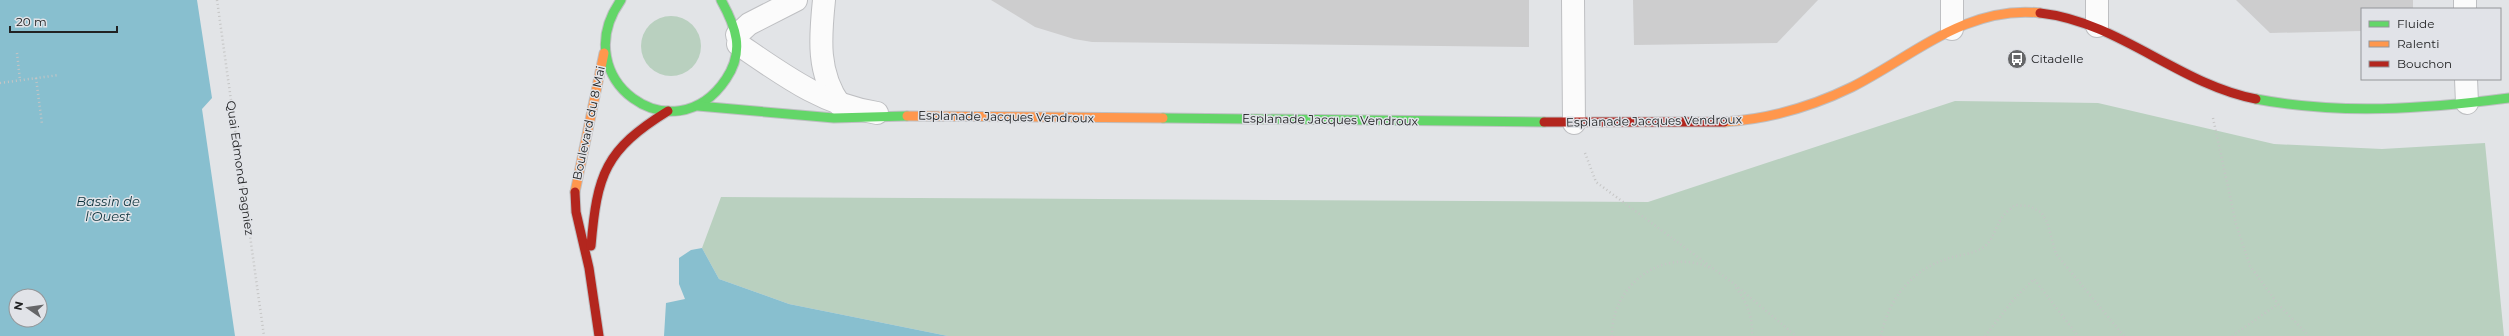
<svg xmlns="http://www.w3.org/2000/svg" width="2509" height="336" font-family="Montserrat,sans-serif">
<rect width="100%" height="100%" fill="#e2e4e7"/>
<g fill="#b9d0bf">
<circle cx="671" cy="46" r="30"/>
<path d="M 1955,101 L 2098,103 L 2274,144 L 2382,149 L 2485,143 L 2504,336 L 948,336 L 789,304 L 719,279 L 702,248 L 721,197 L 1648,202 Z"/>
</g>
<g fill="#88bfcf" fill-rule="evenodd">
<path d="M 0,0 L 197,0 L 212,98 L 202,109 L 235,336 L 0,336 ZM 16,296 L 40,296 L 40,320 L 16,320 Z"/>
<path d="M 702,248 L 719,279 L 789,304 L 948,336 L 664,336 L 666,303 L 685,299 L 679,284 L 679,258 L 691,250 Z"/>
</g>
<g fill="#cdcdce">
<path d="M 991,0 L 1529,0 L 1529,47 L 1092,42 L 1074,39 L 1035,27 Z"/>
<path d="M 1633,0 L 1818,0 L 1777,43 L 1634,45 Z"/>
<path d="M 2236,0 L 2413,0 L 2413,9 L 2362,9 L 2362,31 L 2270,33 Z"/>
</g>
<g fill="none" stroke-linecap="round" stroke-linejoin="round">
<g stroke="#bebfc2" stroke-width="24">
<g id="street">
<path d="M 824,0 C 820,38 817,73 840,105"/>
<path d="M 1573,0 L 1574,123"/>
<path d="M 1952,0 L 1952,29"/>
<path d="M 2097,0 L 2097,26"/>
<path d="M 2465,0 L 2465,9"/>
<path d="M 737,35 L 749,24 L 796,0"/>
<path d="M 738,44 C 782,74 823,105 877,113"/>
<path d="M 2466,79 L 2467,103"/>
</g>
</g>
<g stroke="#bebfc2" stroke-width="11">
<g id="fast">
<path d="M 621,0 C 565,79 674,157 726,79 C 745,51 736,27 721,0"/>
<path d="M 2256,99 C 2340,115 2424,109 2509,98"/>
<path d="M 698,106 L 834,118 L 907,116"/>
<path d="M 1163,118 L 1544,122"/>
</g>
</g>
<g stroke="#bebfc2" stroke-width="11">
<g id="slow">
<path d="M 907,116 L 1163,118"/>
<path d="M 1724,122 C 1770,119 1811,107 1852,87 C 1913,56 1967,5 2040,13"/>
<path d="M 575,192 L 604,53"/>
</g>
</g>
<g stroke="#bebfc2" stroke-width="11">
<g id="jam">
<path d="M 2040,13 C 2120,22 2178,84 2256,99"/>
<path d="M 1544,122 L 1724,122"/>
<path d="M 575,192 L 576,212 L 589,268 L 599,336"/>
<path d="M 591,246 C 597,174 605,150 668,111"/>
</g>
</g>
<g stroke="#c5c5c5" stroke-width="2.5" stroke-dasharray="1 3" stroke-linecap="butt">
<path d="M 217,0 L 264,336"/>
<path d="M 17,53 L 20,80"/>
<path d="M 36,78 L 42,124"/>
<path d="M 0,83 L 59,75"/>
<path d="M 2213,118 L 2236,224 L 2250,266 L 2278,304 L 2309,336"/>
<path d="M 1585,153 L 1596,182 L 1733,283 L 1796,336"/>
<path d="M 1736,288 C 1747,302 1753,318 1752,336"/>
<path d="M 1612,336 C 1611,286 1662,246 1710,268"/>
<path d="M 1881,336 C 1888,300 1911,270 1947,259 C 1959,254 1974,255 1985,246 C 1994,239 1996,224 2004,215 C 2007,211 2012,208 2015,205 L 2029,206 L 2041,212 L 2047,222 L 2056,254 L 2124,336"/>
<path d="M 1985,336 L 2014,299 L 2034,279 L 2078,336"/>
<path d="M 2232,336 L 2278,304"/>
</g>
<use href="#street" stroke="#fbfbfb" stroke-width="22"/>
<use href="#fast" stroke="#63d668" stroke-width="9"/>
<use href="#slow" stroke="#ff974d" stroke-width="9"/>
<use href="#jam" stroke="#b3261e" stroke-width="9"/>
</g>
<defs>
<g id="bus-disc" transform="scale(1)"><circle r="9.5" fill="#656668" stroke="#e1e3e8"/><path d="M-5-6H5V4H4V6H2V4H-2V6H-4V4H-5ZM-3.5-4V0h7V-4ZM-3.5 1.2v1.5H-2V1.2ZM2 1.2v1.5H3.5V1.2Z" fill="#fff"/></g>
</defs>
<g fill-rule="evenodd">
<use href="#bus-disc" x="2017" y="59"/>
</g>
<g text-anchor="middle" stroke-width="3" stroke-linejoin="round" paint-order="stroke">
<g font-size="12" fill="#212223" stroke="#e1e3e8" text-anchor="start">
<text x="2031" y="63">Citadelle</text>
</g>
<g font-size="12" fill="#212223" stroke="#e1e3e8">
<text transform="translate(1006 117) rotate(1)" y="4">Esplanade Jacques Vendroux</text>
<text transform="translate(1330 120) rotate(1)" y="4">Esplanade Jacques Vendroux</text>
<text transform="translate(1654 121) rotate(-1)" y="4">Esplanade Jacques Vendroux</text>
<text transform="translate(589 123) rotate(-78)" y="4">Boulevard du 8 Mai</text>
<text transform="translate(240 168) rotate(82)" y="4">Quai Edmond Pagniez</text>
</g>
<g font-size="13" font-style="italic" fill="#0c323c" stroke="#e1e3e8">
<text x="108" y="206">Bassin de<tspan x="108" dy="15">l'Ouest</tspan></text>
</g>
</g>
<rect x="2361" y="8" width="140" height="72" fill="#e1e3e8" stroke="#949699"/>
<rect x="2369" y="21" width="20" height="6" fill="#63d668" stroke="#949699"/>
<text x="2397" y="28" font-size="12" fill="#212223">Fluide</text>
<rect x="2369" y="41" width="20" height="6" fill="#ff974d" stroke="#949699"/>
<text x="2397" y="48" font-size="12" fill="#212223">Ralenti</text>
<rect x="2369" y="61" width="20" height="6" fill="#b3261e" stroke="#949699"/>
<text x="2397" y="68" font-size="12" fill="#212223">Bouchon</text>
<g transform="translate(28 308) rotate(283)"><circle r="19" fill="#e1e3e8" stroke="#949699"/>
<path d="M0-3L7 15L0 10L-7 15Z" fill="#656668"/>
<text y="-6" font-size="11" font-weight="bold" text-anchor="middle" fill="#212223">N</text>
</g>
<path d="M10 26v6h107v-6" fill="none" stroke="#212223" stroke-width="2"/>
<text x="16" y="26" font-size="12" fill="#212223" stroke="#e1e3e8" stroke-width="3" paint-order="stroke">20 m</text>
</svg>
